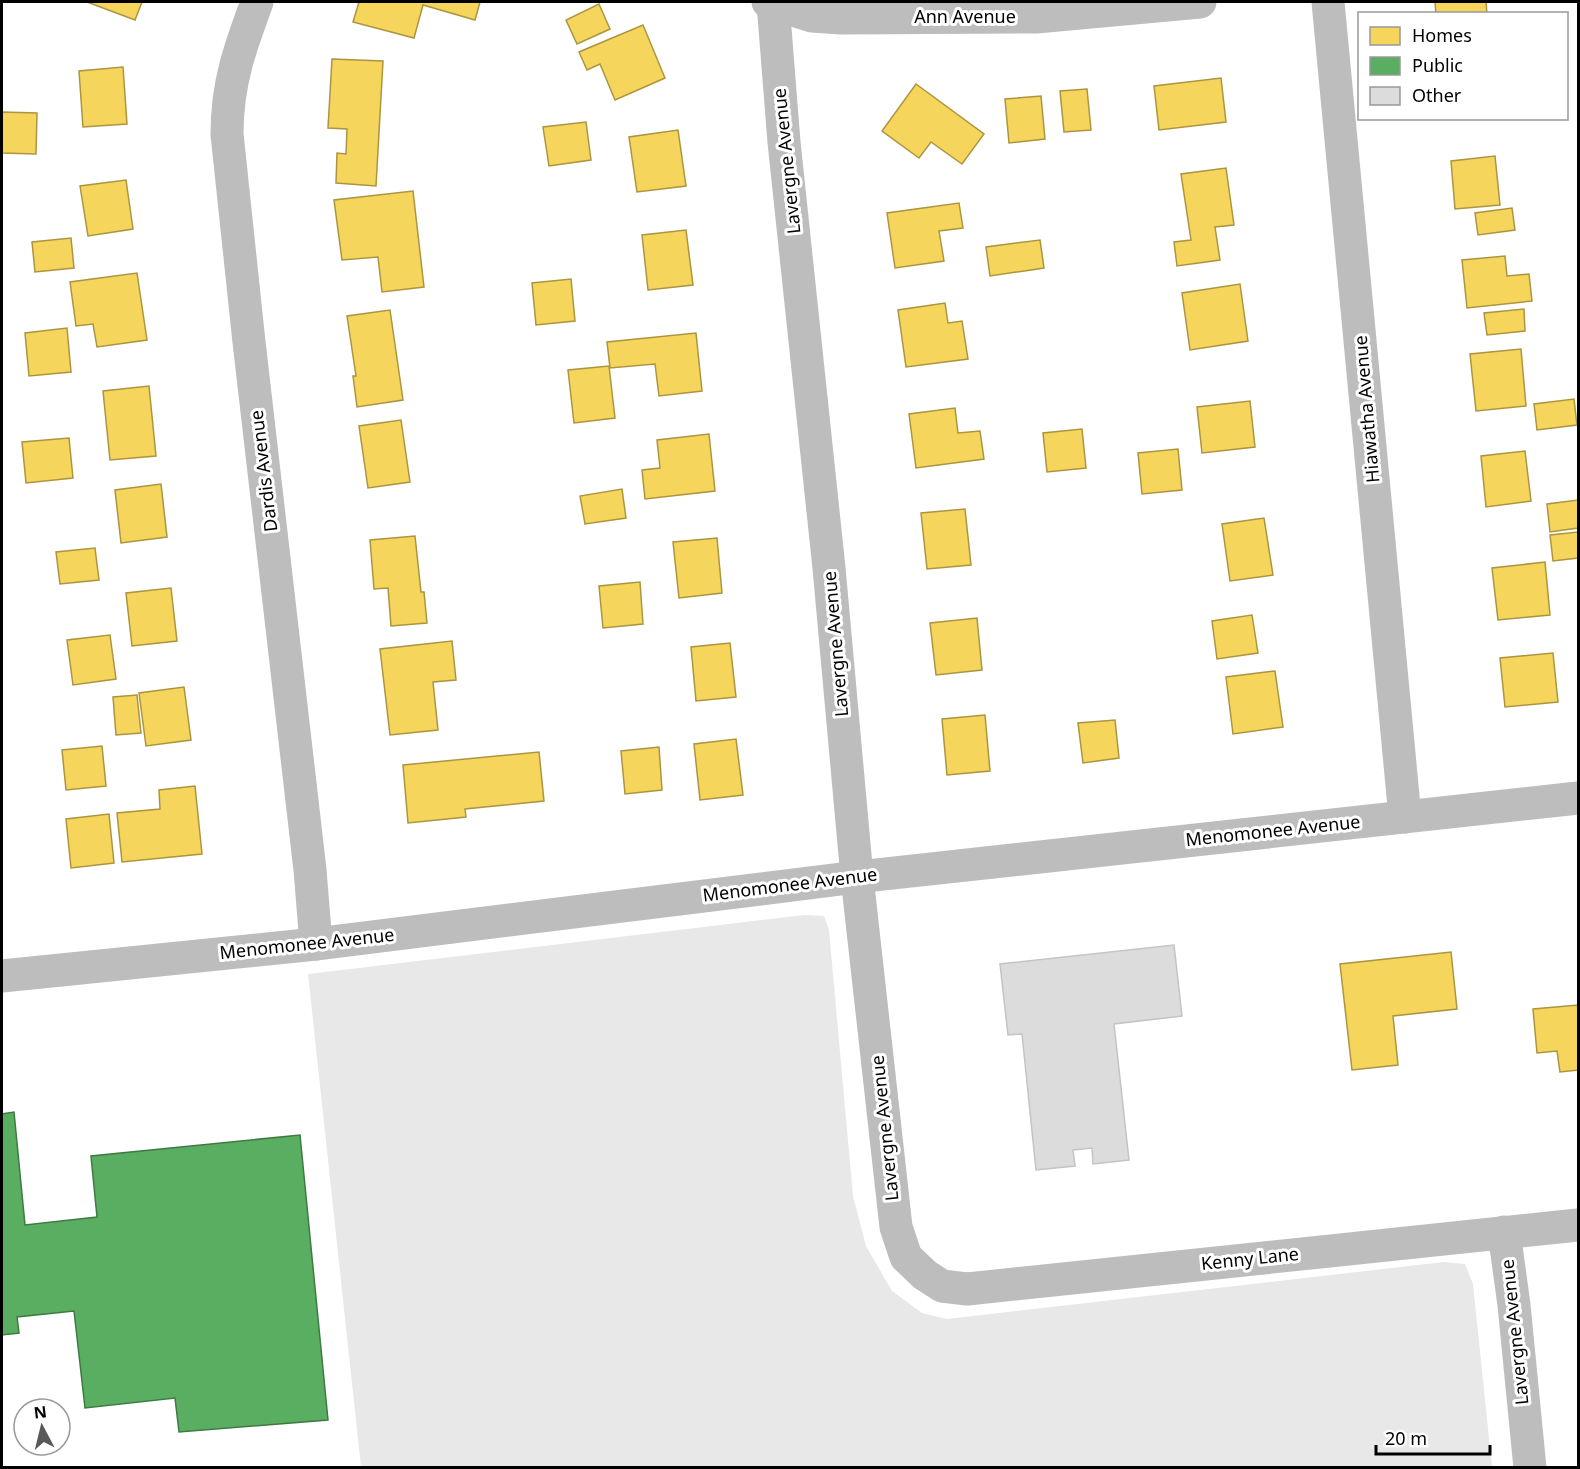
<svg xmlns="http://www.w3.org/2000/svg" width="1580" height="1469" font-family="'Noto Sans',sans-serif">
<rect width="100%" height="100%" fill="#fff"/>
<path fill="#e8e8e8" d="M 804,915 L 824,916 L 829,930 L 853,1196 L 866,1246 L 892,1291 L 922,1313 L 947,1319 L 1444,1262 L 1465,1264 L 1473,1284 L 1492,1467 L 361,1467 L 308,974 Z"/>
<g fill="#f6d55c" stroke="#ac9540" stroke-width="1.5">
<path d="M 87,2 L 142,2 L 135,20 Z"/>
<path d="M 359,2 L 480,2 L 475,20 L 423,5 L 414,38 L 353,22 Z"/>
<path d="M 1435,2 L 1486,2 L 1487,14 L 1436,14 Z"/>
<path d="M 599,4 L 610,29 L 577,44 L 566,20 Z"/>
<path d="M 643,25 L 665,78 L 615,100 L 600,64 L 587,70 L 579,52 Z"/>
<path d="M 332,59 L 383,61 L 376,186 L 336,183 L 337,153 L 346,154 L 347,129 L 328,128 Z"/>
<path d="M 123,67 L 127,124 L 83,127 L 79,71 Z"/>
<path d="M 1221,78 L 1226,122 L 1159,130 L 1154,86 Z"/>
<path d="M 916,84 L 984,134 L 962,164 L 931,142 L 919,158 L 882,131 Z"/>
<path d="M 1087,89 L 1091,130 L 1064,132 L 1060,91 Z"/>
<path d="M 1041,96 L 1045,139 L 1009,143 L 1005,99 Z"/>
<path d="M 2,112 L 37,113 L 36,154 L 2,153 Z"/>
<path d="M 586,122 L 591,160 L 549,166 L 543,127 Z"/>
<path d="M 678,130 L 686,186 L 637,192 L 629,137 Z"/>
<path d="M 1495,156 L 1500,205 L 1455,209 L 1451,161 Z"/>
<path d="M 1226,168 L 1234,225 L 1215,227 L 1220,260 L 1177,266 L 1174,242 L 1191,240 L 1181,174 Z"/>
<path d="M 126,180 L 133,229 L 88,236 L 80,186 Z"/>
<path d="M 413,191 L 424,287 L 382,292 L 378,257 L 342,260 L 334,200 Z"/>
<path d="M 959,203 L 963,228 L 939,231 L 944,261 L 895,268 L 887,213 Z"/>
<path d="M 1512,208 L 1515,230 L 1478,235 L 1475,213 Z"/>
<path d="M 686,230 L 693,285 L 648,290 L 642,235 Z"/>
<path d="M 71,238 L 74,268 L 35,272 L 32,242 Z"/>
<path d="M 1040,240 L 1044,268 L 990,276 L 986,247 Z"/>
<path d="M 1505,256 L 1507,276 L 1529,274 L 1532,301 L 1467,308 L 1462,260 Z"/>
<path d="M 137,273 L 147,340 L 97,347 L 93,324 L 76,326 L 70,282 Z"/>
<path d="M 571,279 L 575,321 L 536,325 L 532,283 Z"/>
<path d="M 1240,284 L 1248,341 L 1190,350 L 1182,293 Z"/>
<path d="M 945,303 L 948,323 L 962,321 L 968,359 L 906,367 L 898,310 Z"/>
<path d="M 1524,309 L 1525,331 L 1487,335 L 1484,313 Z"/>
<path d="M 390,310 L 403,400 L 357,407 L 353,376 L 356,376 L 347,316 Z"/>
<path d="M 67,328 L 71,372 L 29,376 L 25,333 Z"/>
<path d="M 696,333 L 702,391 L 659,396 L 655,364 L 610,368 L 607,342 Z"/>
<path d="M 1521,349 L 1526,406 L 1476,411 L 1470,354 Z"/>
<path d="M 609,366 L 615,418 L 574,423 L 568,370 Z"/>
<path d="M 149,386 L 156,456 L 110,460 L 103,391 Z"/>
<path d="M 1574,399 L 1577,425 L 1537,430 L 1534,404 Z"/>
<path d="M 1250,401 L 1255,447 L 1202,453 L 1197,407 Z"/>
<path d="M 955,408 L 958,433 L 980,431 L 984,459 L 916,468 L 909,414 Z"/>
<path d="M 401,420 L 410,482 L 368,488 L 359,426 Z"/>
<path d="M 1082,429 L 1086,468 L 1047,472 L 1043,433 Z"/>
<path d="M 709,434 L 715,491 L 645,499 L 642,470 L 660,468 L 657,440 Z"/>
<path d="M 69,438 L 73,478 L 26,483 L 22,442 Z"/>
<path d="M 1178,449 L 1182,490 L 1142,494 L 1138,453 Z"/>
<path d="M 1525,451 L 1531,501 L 1486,507 L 1481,456 Z"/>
<path d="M 161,484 L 167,537 L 121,543 L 115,490 Z"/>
<path d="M 622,489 L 626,518 L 585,524 L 580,496 Z"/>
<path d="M 1578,500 L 1578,528 L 1550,532 L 1547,504 Z"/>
<path d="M 965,509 L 971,565 L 927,569 L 921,513 Z"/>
<path d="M 1264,518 L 1273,575 L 1230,581 L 1222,524 Z"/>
<path d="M 1578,532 L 1578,558 L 1553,561 L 1550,535 Z"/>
<path d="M 415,536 L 421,592 L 424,592 L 427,623 L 391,626 L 388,588 L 374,589 L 370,540 Z"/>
<path d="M 717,538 L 722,593 L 679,598 L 673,542 Z"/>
<path d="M 95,548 L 99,580 L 60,584 L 56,552 Z"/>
<path d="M 1545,562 L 1550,615 L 1498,620 L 1492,568 Z"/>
<path d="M 640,582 L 643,624 L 603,628 L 599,586 Z"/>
<path d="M 171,588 L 177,641 L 132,646 L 126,593 Z"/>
<path d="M 1252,615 L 1258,653 L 1217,659 L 1212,621 Z"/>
<path d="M 977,618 L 982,670 L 936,675 L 930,623 Z"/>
<path d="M 110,635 L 116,679 L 73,685 L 67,640 Z"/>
<path d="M 452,641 L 456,680 L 433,682 L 438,730 L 390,735 L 380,649 Z"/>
<path d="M 730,643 L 736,697 L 696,701 L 691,647 Z"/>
<path d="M 1553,653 L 1558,702 L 1505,707 L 1500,658 Z"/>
<path d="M 1275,671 L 1283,727 L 1233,734 L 1226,677 Z"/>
<path d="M 184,687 L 191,740 L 146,746 L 139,693 Z"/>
<path d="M 137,695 L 141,733 L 116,735 L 113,697 Z"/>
<path d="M 985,715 L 990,771 L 947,775 L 942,719 Z"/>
<path d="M 1115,720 L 1119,758 L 1083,763 L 1078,723 Z"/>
<path d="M 736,739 L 743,795 L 700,800 L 694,744 Z"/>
<path d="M 102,746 L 106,786 L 66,790 L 62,750 Z"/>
<path d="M 659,747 L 662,790 L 625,794 L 621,751 Z"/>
<path d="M 539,752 L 544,801 L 465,809 L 466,817 L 408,823 L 403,765 Z"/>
<path d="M 195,786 L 202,854 L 122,862 L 117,813 L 160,809 L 159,790 Z"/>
<path d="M 109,814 L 114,863 L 71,868 L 66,819 Z"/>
<path d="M 1451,952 L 1457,1009 L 1393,1016 L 1398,1065 L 1352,1070 L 1340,964 Z"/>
<path d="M 1578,1005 L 1578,1070 L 1560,1072 L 1557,1051 L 1537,1053 L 1533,1009 Z"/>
</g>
<path fill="#5aae61" stroke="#3f7a44" stroke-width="1.5" d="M 14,1112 L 25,1225 L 97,1217 L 91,1156 L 300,1135 L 328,1420 L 179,1432 L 175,1398 L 85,1408 L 74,1311 L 17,1317 L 19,1333 L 2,1335 L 2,1114 Z"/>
<path fill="#dcdcdc" stroke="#c4c4c4" stroke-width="1.5" d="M 1174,945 L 1182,1016 L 1114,1024 L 1129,1160 L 1093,1164 L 1092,1148 L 1073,1150 L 1075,1166 L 1036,1170 L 1022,1034 L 1008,1035 L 1000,964 Z"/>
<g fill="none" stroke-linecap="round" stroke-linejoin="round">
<g stroke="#bdbdbd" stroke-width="33">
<path d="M 257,2 C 240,48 227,83 227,134 L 249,342 L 310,870 L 316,944"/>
<path d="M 768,2 L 812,16 L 841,18 L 1036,17 L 1200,2"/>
<path d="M 1328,2 L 1405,817"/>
<path d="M 773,3 L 784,142 L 829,568 L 857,877 L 896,1227 L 906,1257 L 925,1275 L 942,1286 L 967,1289 L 1578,1225"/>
<path d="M 1504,1232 L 1514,1305 L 1530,1468"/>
</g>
<path stroke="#bdbdbd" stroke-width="33" d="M 2,976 L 316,944 L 857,877 L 1578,798"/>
</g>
<g text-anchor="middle" stroke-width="6" stroke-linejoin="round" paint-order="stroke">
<g font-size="18" fill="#000" stroke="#fff">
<text x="965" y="23">Ann Avenue</text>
<text transform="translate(787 161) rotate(-96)" y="6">Lavergne Avenue</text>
<text transform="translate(1367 409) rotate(-95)" y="6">Hiawatha Avenue</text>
<text transform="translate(264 471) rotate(-97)" y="6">Dardis Avenue</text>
<text transform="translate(836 644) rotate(-95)" y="6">Lavergne Avenue</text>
<text transform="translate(1273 831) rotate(-6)" y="6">Menomonee Avenue</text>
<text transform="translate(790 885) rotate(-7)" y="6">Menomonee Avenue</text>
<text transform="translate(307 944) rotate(-6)" y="6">Menomonee Avenue</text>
<text transform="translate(885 1128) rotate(-96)" y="6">Lavergne Avenue</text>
<text transform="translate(1250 1259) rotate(-6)" y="6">Kenny Lane</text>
<text transform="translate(1515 1332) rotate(-96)" y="6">Lavergne Avenue</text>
</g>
</g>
<rect width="1580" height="1469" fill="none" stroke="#000000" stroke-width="6"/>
<rect x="1358" y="12" width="210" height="108" fill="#ffffff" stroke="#999999" stroke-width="1.5"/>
<rect x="1370" y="27" width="30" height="18" fill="#f6d55c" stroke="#999999" stroke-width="1.5"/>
<text x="1412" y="42" font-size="18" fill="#000000">Homes</text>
<rect x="1370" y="57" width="30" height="18" fill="#5aae61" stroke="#999999" stroke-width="1.5"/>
<text x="1412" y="72" font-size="18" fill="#000000">Public</text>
<rect x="1370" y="87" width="30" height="18" fill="#dcdcdc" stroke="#999999" stroke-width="1.5"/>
<text x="1412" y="102" font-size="18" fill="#000000">Other</text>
<g transform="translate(42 1427) rotate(353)"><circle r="28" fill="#ffffff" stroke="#999999" stroke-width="1.5"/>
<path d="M0-4.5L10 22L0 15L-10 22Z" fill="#595959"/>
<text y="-9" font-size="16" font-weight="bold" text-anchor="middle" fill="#000000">N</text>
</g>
<path d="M1376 1445v9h114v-9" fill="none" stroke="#000000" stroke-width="3"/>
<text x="1385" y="1445" font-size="18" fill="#000000" stroke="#ffffff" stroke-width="4.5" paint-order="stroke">20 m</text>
</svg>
